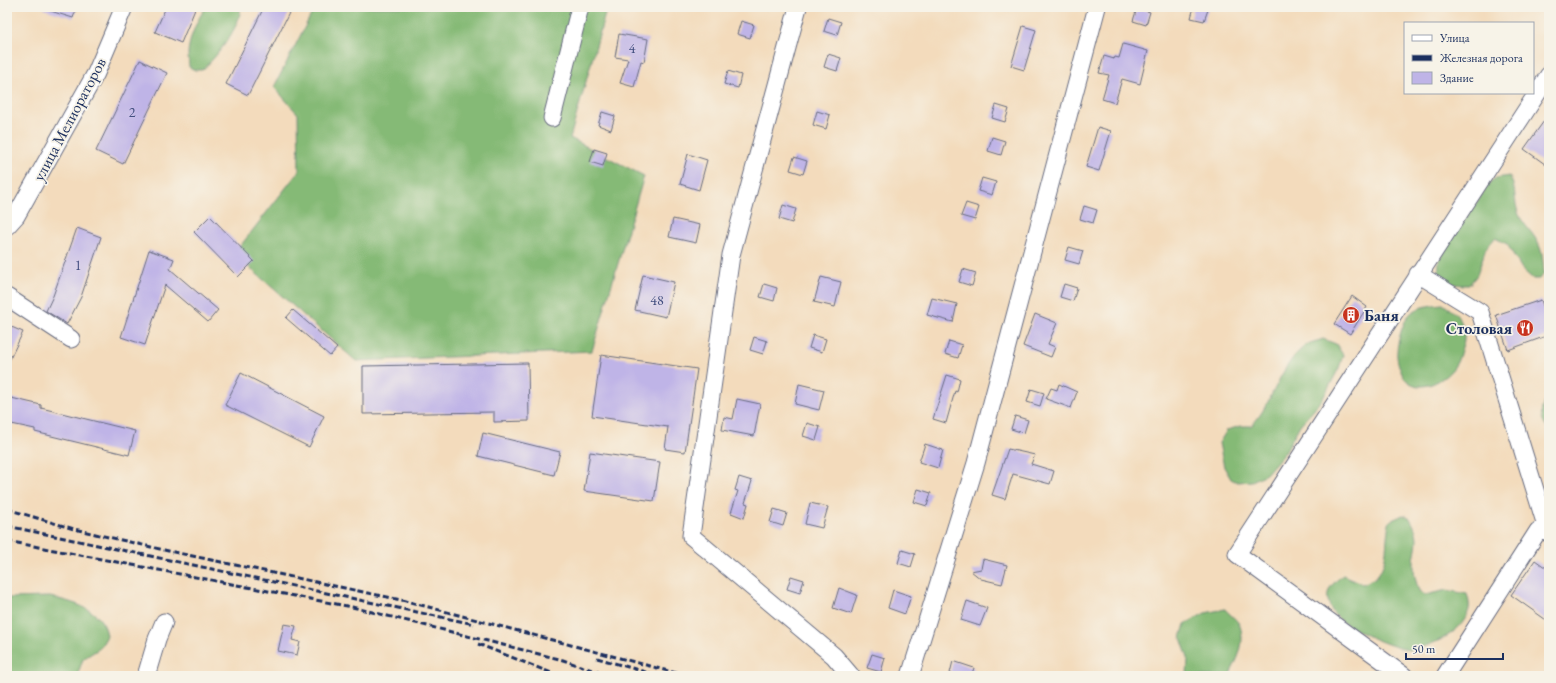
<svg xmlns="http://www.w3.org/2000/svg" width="1556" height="683" font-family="'EB Garamond',serif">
<rect width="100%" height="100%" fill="#f7f3e8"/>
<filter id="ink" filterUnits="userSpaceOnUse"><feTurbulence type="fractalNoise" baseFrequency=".025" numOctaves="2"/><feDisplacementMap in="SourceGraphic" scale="8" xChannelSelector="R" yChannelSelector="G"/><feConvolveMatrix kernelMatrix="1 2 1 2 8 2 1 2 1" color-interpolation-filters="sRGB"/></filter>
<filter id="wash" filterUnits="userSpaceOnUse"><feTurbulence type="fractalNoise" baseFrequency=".012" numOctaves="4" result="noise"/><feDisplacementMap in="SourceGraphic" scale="16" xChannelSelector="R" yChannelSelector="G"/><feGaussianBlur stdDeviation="0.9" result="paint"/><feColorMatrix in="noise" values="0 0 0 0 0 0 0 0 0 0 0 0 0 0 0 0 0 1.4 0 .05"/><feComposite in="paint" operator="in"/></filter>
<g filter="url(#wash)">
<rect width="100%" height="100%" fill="#f3dbbc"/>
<g fill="#85ba76" stroke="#50746a">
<path d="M 207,7 L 240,7 C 243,24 215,59 202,70 L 195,70 L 189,67 C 189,63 188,58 188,54 C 188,42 198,15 207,7 Z"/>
<path d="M 315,7 L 607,7 L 570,138 L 644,176 L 592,351 L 356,361 L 234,254 L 299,171 L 298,114 L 274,87 Z"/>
<path d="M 1509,176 C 1516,186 1514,198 1517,209 C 1520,222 1531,230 1537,241 C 1543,251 1543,263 1544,274 L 1539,279 L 1533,279 L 1522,269 L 1507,244 L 1495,238 L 1486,248 L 1477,275 L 1469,285 C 1459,285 1443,285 1439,272 C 1438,268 1439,263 1439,259 L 1490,182 L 1496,178 Z"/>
<path d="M 1443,304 C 1448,308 1456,313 1459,318 C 1464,325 1466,339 1462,347 C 1460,353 1459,359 1456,364 C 1446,381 1417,397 1403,376 C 1401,372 1397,361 1397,356 C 1396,346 1403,319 1411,313 C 1420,306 1432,305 1443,304 Z"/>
<path d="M 1323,339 L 1336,344 L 1343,355 L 1339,368 L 1323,398 L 1300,425 L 1285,452 L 1266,474 L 1252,481 L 1237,482 L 1231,479 L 1224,467 L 1219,443 L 1227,430 L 1241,426 L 1251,426 C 1274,403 1279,363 1308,344 C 1312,342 1318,341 1323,339 Z"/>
<path d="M 1549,399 L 1549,429 C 1540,421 1538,405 1549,399 Z"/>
<path d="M 1403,515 L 1409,517 C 1424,541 1413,546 1414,569 C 1414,576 1417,584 1419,591 L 1425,595 L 1447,590 L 1467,594 C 1468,598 1470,604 1469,609 C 1464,630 1441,641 1422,647 C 1418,648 1414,650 1410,650 C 1392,648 1351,630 1338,618 C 1332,613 1326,601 1328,593 C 1330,585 1337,580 1343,575 L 1363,584 C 1367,582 1374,579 1377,576 C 1390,559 1384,540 1390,521 Z"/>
<path d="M 50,597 C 72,602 104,609 107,636 L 100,648 L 83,659 L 77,676 L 7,676 L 7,598 Z"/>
<path d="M 1225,609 C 1229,614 1238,620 1240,626 C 1246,644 1237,660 1229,676 L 1187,676 L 1188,658 L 1181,638 L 1185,624 L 1205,613 Z"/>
</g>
<g id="blocks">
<g fill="#bfb4e7">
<path d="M 45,7 L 77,7 L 73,18 L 44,9 Z"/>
<path d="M 166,7 L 196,7 L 181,43 L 155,32 Z"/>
<path d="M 264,7 L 292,7 L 248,95 L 226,84 Z"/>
<path d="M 1194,7 L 1209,7 L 1204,21 L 1191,18 Z"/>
<path d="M 1137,8 L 1150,12 L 1146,25 L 1133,21 Z"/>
<path d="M 828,18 L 841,22 L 837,35 L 824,31 Z"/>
<path d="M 741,21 L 754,25 L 750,38 L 737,34 Z"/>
<path d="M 1023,26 L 1036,30 L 1024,70 L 1011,66 Z"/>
<path d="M 619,34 L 648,39 L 644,62 L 641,61 L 634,87 L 620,83 L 628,59 L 615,57 Z"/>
<path d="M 1123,44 L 1148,51 L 1140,84 L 1122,79 L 1115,103 L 1102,99 L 1109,75 L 1099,73 L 1104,56 L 1114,59 L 1115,57 L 1119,58 Z"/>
<path d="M 828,54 L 841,58 L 837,71 L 824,67 Z"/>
<path d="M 140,60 L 167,73 L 123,164 L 96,151 Z"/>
<path d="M 728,71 L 741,75 L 738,88 L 724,84 Z"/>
<path d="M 996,105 L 1009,109 L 1005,122 L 992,118 Z"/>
<path d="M 817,111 L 830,115 L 826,129 L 813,125 Z"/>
<path d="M 602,112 L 615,116 L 611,130 L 598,125 Z"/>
<path d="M 1549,114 L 1549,167 L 1524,149 Z"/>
<path d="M 1098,127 L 1111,131 L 1099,171 L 1086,167 Z"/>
<path d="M 992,137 L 1005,141 L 1001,155 L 988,151 Z"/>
<path d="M 594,149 L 607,153 L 603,166 L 590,162 Z"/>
<path d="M 688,154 L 707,160 L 699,190 L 680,184 Z"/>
<path d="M 794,157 L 807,161 L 803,174 L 790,170 Z"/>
<path d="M 982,178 L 996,182 L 992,195 L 978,191 Z"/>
<path d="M 966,203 L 979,207 L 975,220 L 961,216 Z"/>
<path d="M 783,205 L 796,209 L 792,223 L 779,219 Z"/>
<path d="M 1084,206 L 1097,210 L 1093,223 L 1080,219 Z"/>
<path d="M 210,216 L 254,261 L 238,277 L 194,232 Z"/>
<path d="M 673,219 L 700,225 L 696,243 L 669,237 Z"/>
<path d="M 77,228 L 101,237 L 81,297 L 67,324 L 46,311 L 53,296 Z"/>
<path d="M 1069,247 L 1083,251 L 1079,264 L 1065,260 Z"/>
<path d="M 149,250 L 174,259 L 170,269 L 218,310 L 208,322 L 165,285 L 145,345 L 121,337 Z"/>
<path d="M 963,269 L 976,273 L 972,286 L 959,282 Z"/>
<path d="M 643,275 L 674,282 L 666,317 L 635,310 Z"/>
<path d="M 821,277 L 841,282 L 835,307 L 814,302 Z"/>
<path d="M 764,284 L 777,288 L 774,301 L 760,297 Z"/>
<path d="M 1064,284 L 1077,288 L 1073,301 L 1060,297 Z"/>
<path d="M 1352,296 L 1367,307 L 1350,334 L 1334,324 Z"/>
<path d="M 932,298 L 957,304 L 953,322 L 927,315 Z"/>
<path d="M 1541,300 L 1549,322 L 1549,335 L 1508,350 L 1496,315 Z"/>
<path d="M 293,310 L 337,348 L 330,356 L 286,318 Z"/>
<path d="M 1035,314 L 1057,323 L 1048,344 L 1055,347 L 1051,357 L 1023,346 Z"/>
<path d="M 7,325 L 23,332 L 7,365 Z"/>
<path d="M 813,335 L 826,339 L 822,352 L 809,348 Z"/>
<path d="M 754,337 L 767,341 L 763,354 L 750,350 Z"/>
<path d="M 949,341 L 962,345 L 958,358 L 945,354 Z"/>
<path d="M 601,355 L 697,369 L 685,452 L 665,449 L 668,427 L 592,416 Z"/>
<path d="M 528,363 L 529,421 L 494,422 L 494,412 L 363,414 L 363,366 Z"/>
<path d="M 241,373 L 324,416 L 309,447 L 225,405 Z"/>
<path d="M 947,375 L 960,379 L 957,392 L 955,391 L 946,423 L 933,419 Z"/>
<path d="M 799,384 L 824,390 L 819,410 L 795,404 Z"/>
<path d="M 1059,384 L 1077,392 L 1071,408 L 1046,399 L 1051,388 L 1057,390 Z"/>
<path d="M 1031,389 L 1044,393 L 1040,406 L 1027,402 Z"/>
<path d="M 7,397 L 41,405 L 41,408 L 135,431 L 129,455 L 35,432 L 35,429 L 7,423 Z"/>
<path d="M 737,399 L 760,404 L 754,436 L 722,430 L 724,417 L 733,419 Z"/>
<path d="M 1015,416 L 1028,420 L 1024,433 L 1011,429 Z"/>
<path d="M 807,423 L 820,427 L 816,440 L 803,436 Z"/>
<path d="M 483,433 L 560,452 L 554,475 L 478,456 Z"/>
<path d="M 925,444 L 943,450 L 938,468 L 919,462 Z"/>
<path d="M 1008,449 L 1035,455 L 1031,464 L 1054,471 L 1050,484 L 1013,474 L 1005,499 L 992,495 Z"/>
<path d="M 590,452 L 660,462 L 654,501 L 584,491 Z"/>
<path d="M 739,477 L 752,481 L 745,503 L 748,504 L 744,518 L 731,513 L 738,491 L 735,490 Z"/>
<path d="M 918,489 L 931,493 L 927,506 L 914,502 Z"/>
<path d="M 810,503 L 828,507 L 822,528 L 805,524 Z"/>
<path d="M 774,509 L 787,513 L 783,526 L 770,522 Z"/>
<path d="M 902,550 L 915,554 L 911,567 L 898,563 Z"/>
<path d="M 983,559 L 1007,565 L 1002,584 L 981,579 L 971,571 L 981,569 Z"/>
<path d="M 1535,560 L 1549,570 L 1549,622 L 1511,595 Z"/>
<path d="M 791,576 L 804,580 L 800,593 L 787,589 Z"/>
<path d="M 839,588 L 857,595 L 851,614 L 833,608 Z"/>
<path d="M 893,590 L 911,596 L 905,614 L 888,608 Z"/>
<path d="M 967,601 L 987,608 L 980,626 L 961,620 Z"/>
<path d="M 284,624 L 296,626 L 292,640 L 300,642 L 297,655 L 278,651 Z"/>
<path d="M 872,654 L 885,658 L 881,672 L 867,668 Z"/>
<path d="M 953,661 L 974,668 L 971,676 L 959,676 L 950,673 Z"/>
</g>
</g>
</g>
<g filter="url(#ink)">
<use href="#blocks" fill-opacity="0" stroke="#676b7f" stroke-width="1"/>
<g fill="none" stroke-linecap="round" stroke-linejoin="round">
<g stroke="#676b7f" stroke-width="19">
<g id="minor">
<path d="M 798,7 L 731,255 L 691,536 L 834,656 L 851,676"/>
<path d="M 552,118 L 580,7"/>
<path d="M 7,226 L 16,216 L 96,73 L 124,7"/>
<path d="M 1418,274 L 1480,312 L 1548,532"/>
<path d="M 7,297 L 71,339"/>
<path d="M 146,676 L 157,639 L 164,622"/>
<path d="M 910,676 L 976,463 L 1097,7"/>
<path d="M 1404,676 L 1237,554 L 1549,75"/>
<path d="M 1445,676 L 1538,531 L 1549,532"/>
</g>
</g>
<use href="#minor" stroke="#fff" stroke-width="17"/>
<g stroke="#1b2f5e" stroke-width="3" stroke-dasharray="6 3" stroke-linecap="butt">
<path d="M 7,509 L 74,529 L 164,550 L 406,601 L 687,676"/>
<path d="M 7,526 L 474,624"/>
<path d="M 7,541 L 352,607 L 563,660 L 609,676"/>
<path d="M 478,644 L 559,676"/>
<path d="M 597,658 L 659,676"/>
</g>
</g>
</g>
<defs>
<g id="building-disc" transform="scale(0.9)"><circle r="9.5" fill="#c8321e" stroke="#f7f3e8"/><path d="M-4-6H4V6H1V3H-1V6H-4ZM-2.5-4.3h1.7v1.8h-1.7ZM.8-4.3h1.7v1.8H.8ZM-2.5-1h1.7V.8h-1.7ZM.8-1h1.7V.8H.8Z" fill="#fff"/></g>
<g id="restaurant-disc" transform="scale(0.9)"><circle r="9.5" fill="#c8321e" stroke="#f7f3e8"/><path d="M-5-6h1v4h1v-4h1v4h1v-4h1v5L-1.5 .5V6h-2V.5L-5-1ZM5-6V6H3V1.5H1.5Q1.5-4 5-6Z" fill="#fff"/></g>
</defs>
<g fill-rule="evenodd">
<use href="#building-disc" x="1351" y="315"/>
<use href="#restaurant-disc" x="1525" y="328"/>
</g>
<g text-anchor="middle" stroke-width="3.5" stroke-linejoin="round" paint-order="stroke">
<g font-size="14" fill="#445080">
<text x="632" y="53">4</text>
<text x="132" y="117">2</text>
<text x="78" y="270">1</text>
<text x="657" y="305">48</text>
</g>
<g font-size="16" fill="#1b2f5e" stroke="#f7f3e8">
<text transform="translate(69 119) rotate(-62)" y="6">улица Мелиораторов</text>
</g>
<g font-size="16" font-weight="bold" fill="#1b2f5e" stroke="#f7f3e8" text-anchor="start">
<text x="1364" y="321">Баня</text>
<text x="1512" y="334" text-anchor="end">Столовая</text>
</g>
</g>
<rect width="1556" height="683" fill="none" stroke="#f7f3e8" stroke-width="24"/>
<rect x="1404" y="22" width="130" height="72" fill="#f7f3e8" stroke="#9fa5b1"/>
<rect x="1412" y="35" width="20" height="6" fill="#ffffff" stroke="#9fa5b1"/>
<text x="1440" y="42" font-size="12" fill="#1b2f5e">Улица</text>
<rect x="1412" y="55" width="20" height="6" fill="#1b2f5e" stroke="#9fa5b1"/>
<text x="1440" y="62" font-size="12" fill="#1b2f5e">Железная дорога</text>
<rect x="1412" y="72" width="20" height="12" fill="#bfb4e7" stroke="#9fa5b1"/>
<text x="1440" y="82" font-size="12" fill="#1b2f5e">Здание</text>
<path d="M1406 653v6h97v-6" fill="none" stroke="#1b2f5e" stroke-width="2"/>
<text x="1412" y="653" font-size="12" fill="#1b2f5e" stroke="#f7f3e8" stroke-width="3" paint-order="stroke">50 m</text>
</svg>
